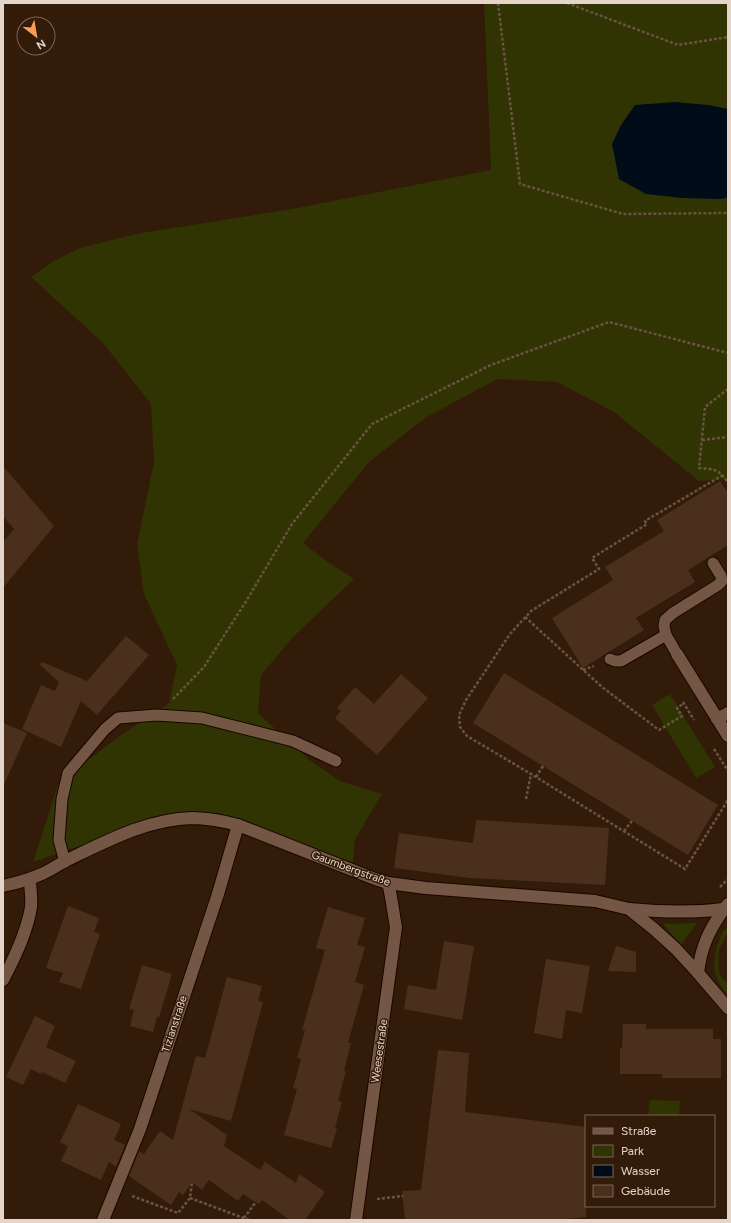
<svg xmlns="http://www.w3.org/2000/svg" width="731" height="1223" font-family="Figtree,sans-serif">
<rect width="100%" height="100%" fill="#331b09"/>
<g fill="#303302">
<path d="M 484,3 L 728,3 L 728,479 L 699,481 L 614,412 L 557,382 L 497,379 L 425,418 L 369,462 L 303,543 L 325,560 L 354,579 L 292,638 L 261,675 L 258,713 L 308,759 L 340,781 L 382,794 L 355,839 L 353,863 L 244,822 L 222,817 L 125,830 L 33,862 L 59,782 L 121,735 L 169,703 L 177,665 L 144,594 L 137,545 L 154,462 L 151,404 L 103,343 L 31,277 L 54,261 L 80,248 L 136,234 L 292,209 L 491,170 Z"/>
<path d="M 670,694 L 715,767 L 696,778 L 652,705 Z"/>
<path d="M 697,923 L 681,945 L 663,924 Z"/>
<path d="M 727,928 L 728,928 L 728,931 L 719,950 L 718,966 L 720,975 L 728,984 L 728,996 C 713,979 711,961 719,941 C 721,935 722,931 727,928 Z"/>
<path d="M 650,1100 L 680,1101 L 679,1116 L 648,1116 Z"/>
</g>
<path fill="#000d19" d="M 675,102 L 708,105 L 728,109 L 728,198 L 720,199 L 682,198 L 646,194 L 619,179 L 612,144 L 621,125 L 635,105 Z"/>
<g fill="#4a2f1d">
<path d="M 3,466 L 54,526 L 3,588 L 3,542 L 14,529 L 3,516 Z"/>
<path d="M 720,481 L 728,493 L 728,545 L 688,570 L 695,582 L 636,618 L 644,630 L 583,668 L 552,618 L 613,580 L 605,567 L 664,531 L 657,520 Z"/>
<path d="M 126,636 L 149,655 L 97,715 L 81,701 L 61,747 L 22,729 L 41,685 L 55,691 L 59,682 L 40,665 L 42,662 L 87,681 Z"/>
<path d="M 504,673 L 718,805 L 688,855 L 473,723 Z"/>
<path d="M 401,674 L 428,698 L 377,755 L 335,718 L 341,711 L 337,708 L 355,687 L 374,704 Z"/>
<path d="M 3,723 L 27,733 L 3,787 Z"/>
<path d="M 476,820 L 609,828 L 605,885 L 470,878 L 394,868 L 399,833 L 473,843 Z"/>
<path d="M 68,906 L 99,918 L 94,932 L 100,934 L 81,989 L 59,982 L 63,973 L 46,968 Z"/>
<path d="M 328,907 L 365,918 L 357,945 L 365,947 L 355,982 L 364,985 L 348,1043 L 351,1043 L 344,1071 L 346,1071 L 338,1101 L 342,1102 L 335,1128 L 337,1129 L 331,1148 L 284,1135 L 297,1089 L 293,1088 L 301,1059 L 297,1058 L 305,1030 L 302,1030 L 325,950 L 316,948 Z"/>
<path d="M 444,941 L 474,946 L 462,1020 L 404,1009 L 408,985 L 436,990 Z"/>
<path d="M 616,946 L 636,952 L 636,972 L 608,971 Z"/>
<path d="M 546,959 L 590,966 L 582,1013 L 566,1010 L 562,1039 L 534,1033 Z"/>
<path d="M 142,965 L 172,974 L 159,1017 L 157,1017 L 153,1032 L 130,1026 L 134,1010 L 129,1009 Z"/>
<path d="M 227,977 L 262,986 L 258,1001 L 263,1002 L 231,1121 L 189,1109 L 227,1135 L 224,1146 L 260,1170 L 265,1162 L 296,1183 L 299,1174 L 325,1192 L 305,1220 L 290,1220 L 262,1200 L 259,1204 L 243,1194 L 238,1201 L 209,1180 L 202,1190 L 192,1182 L 183,1195 L 179,1192 L 171,1205 L 129,1176 L 139,1151 L 144,1154 L 160,1131 L 173,1140 L 196,1056 L 205,1058 Z"/>
<path d="M 35,1016 L 55,1026 L 46,1047 L 76,1061 L 65,1083 L 42,1072 L 41,1074 L 31,1069 L 23,1085 L 6,1077 Z"/>
<path d="M 623,1024 L 646,1024 L 646,1029 L 713,1029 L 713,1039 L 721,1039 L 721,1078 L 662,1078 L 662,1074 L 620,1074 L 620,1048 L 622,1048 Z"/>
<path d="M 438,1050 L 469,1053 L 465,1112 L 586,1127 L 586,1217 L 556,1220 L 405,1220 L 402,1191 L 421,1190 Z"/>
<path d="M 78,1104 L 121,1124 L 114,1140 L 125,1145 L 116,1167 L 109,1162 L 101,1180 L 61,1161 L 68,1146 L 60,1142 Z"/>
</g>
<g fill="none" stroke-linecap="round" stroke-linejoin="round">
<g stroke="#1a0500" stroke-width="13">
<g id="lane">
<path d="M 677,654 L 666,635 L 664,626 L 665,620 L 673,613 L 718,585 L 722,581 L 721,576 L 713,563"/>
<path d="M 610,659 L 615,661 L 621,661 L 666,635"/>
<path d="M 65,862 L 59,840 L 62,799 L 68,773 L 105,729 L 118,718 L 157,715 L 202,718 L 293,741 L 336,761"/>
</g>
</g>
<g stroke="#1a0500" stroke-width="14">
<g id="street">
<path d="M 677,654 L 728,736"/>
<path d="M 717,719 L 728,713"/>
<path d="M 3,886 C 17,883 31,879 44,873 C 51,870 58,865 65,861 C 105,842 147,819 192,818 C 208,818 223,821 238,825 L 375,879 L 388,883 L 426,888 L 595,901 L 629,909 L 654,929 L 676,949 L 698,973 L 728,1008"/>
<path d="M 629,909 C 661,912 692,913 724,909 L 728,904"/>
<path d="M 698,973 C 701,947 709,930 724,909"/>
<path d="M 3,980 C 15,957 27,932 31,907 C 32,898 30,888 30,879"/>
<path d="M 103,1220 L 140,1129 L 218,894 L 238,825"/>
<path d="M 356,1220 L 396,927 C 393,912 392,898 388,883"/>
</g>
</g>
<g stroke="#695343" stroke-width="2.5" stroke-dasharray="3 2" stroke-linecap="butt">
<path d="M 498,3 L 520,184 L 623,214 L 728,213"/>
<path d="M 567,3 L 678,45 L 728,37"/>
<path d="M 728,389 L 705,407 L 699,468 C 714,469 719,469 728,483"/>
<path d="M 702,440 L 728,437"/>
<path d="M 723,475 L 645,521 L 647,524 L 592,558 L 599,569 L 531,611 L 510,634 L 466,700 L 459,715 L 460,727 L 467,736 L 536,777 L 685,869 L 728,800"/>
<path d="M 525,617 L 602,687 L 659,730 L 682,716 L 677,708 L 684,703"/>
<path d="M 583,670 L 594,666"/>
<path d="M 173,699 L 204,667 L 245,603 L 292,524 L 372,424 L 491,365 L 609,322 L 728,353"/>
<path d="M 683,702 L 694,720"/>
<path d="M 714,749 L 728,771"/>
<path d="M 536,777 L 543,766"/>
<path d="M 526,799 L 531,774"/>
<path d="M 624,831 L 632,821"/>
<path d="M 720,887 L 728,879"/>
<path d="M 132,1196 L 178,1213 L 190,1198 L 192,1182"/>
<path d="M 190,1198 L 249,1220"/>
<path d="M 377,1199 L 403,1196"/>
<path d="M 244,1218 L 256,1202"/>
</g>
<use href="#lane" stroke="#735643" stroke-width="11"/>
<use href="#street" stroke="#735643" stroke-width="12"/>
</g>
<g text-anchor="middle" stroke-width="3" stroke-linejoin="round" paint-order="stroke">
<g font-size="11" fill="#e5d4c9" stroke="#331b09">
<text transform="translate(351 868) rotate(20)" y="4">Gaumbergstraße</text>
<text transform="translate(174 1024) rotate(-72)" y="4">Tizianstraße</text>
<text transform="translate(379 1051) rotate(-82)" y="4">Weesestraße</text>
</g>
</g>
<rect width="731" height="1223" fill="none" stroke="#e5d4c9" stroke-width="8"/>
<rect x="585" y="1115" width="130" height="92" fill="#331b09" stroke="#7a6556"/>
<rect x="593" y="1128" width="20" height="6" fill="#735643" stroke="#7a6556"/>
<text x="621" y="1135" font-size="12" fill="#e5d4c9">Straße</text>
<rect x="593" y="1145" width="20" height="12" fill="#303302" stroke="#7a6556"/>
<text x="621" y="1155" font-size="12" fill="#e5d4c9">Park</text>
<rect x="593" y="1165" width="20" height="12" fill="#000d19" stroke="#7a6556"/>
<text x="621" y="1175" font-size="12" fill="#e5d4c9">Wasser</text>
<rect x="593" y="1185" width="20" height="12" fill="#4a2f1d" stroke="#7a6556"/>
<text x="621" y="1195" font-size="12" fill="#e5d4c9">Gebäude</text>
<g transform="translate(36 36) rotate(149)"><circle r="19" fill="#331b09" stroke="#7a6556"/>
<path d="M0-3L7 15L0 10L-7 15Z" fill="#fd9d55"/>
<text y="-6" font-size="11" font-weight="bold" text-anchor="middle" fill="#e5d4c9">N</text>
</g>
</svg>
